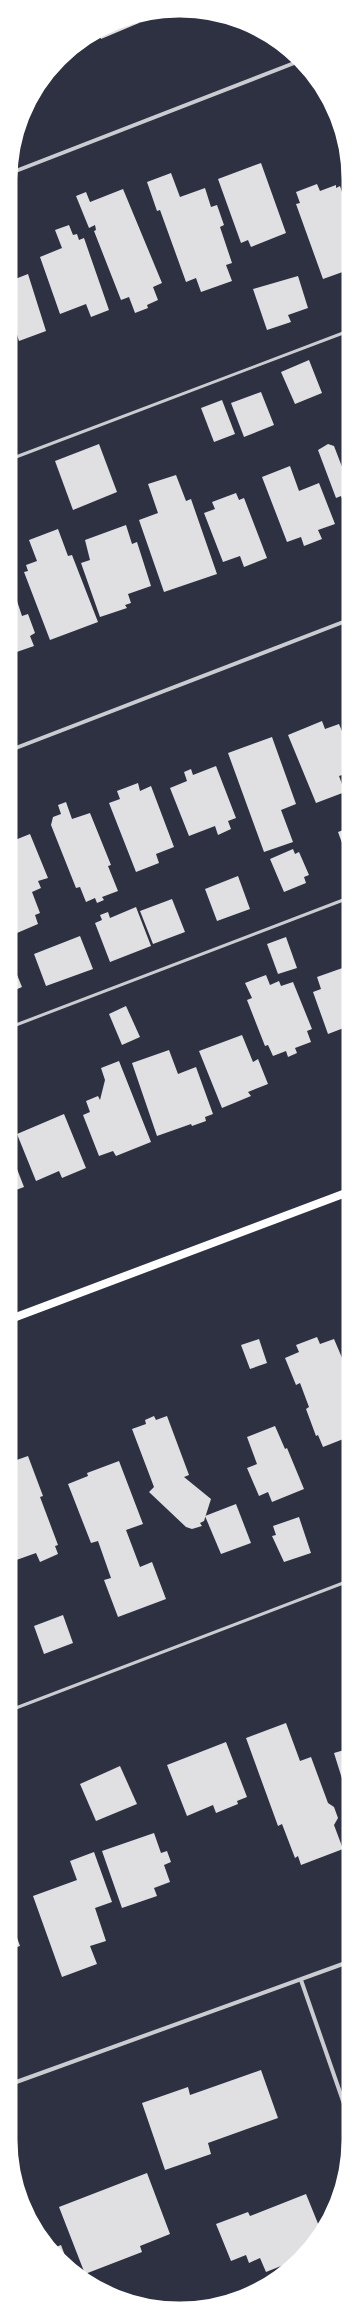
<svg xmlns="http://www.w3.org/2000/svg" width="359" height="2319" font-family="Inter,sans-serif">
<rect width="100%" height="100%" fill="#2d3142"/>
<g fill="#e0e0e3">
<path d="M 136,16 L 139,23 L 101,39 L 98,32 L 125,17 Z"/>
<path d="M 88,38 L 89,40 L 82,43 L 84,48 L 62,56 L 67,50 Z"/>
<path d="M 261,163 L 286,233 L 251,247 L 248,240 L 241,243 L 218,179 Z"/>
<path d="M 171,173 L 180,197 L 205,188 L 211,207 L 217,205 L 224,225 L 220,227 L 232,263 L 226,265 L 232,281 L 201,292 L 196,278 L 186,282 L 160,210 L 157,211 L 147,182 Z"/>
<path d="M 317,184 L 320,191 L 336,185 L 336,188 L 340,186 L 348,210 L 351,209 L 351,269 L 323,279 L 296,204 L 300,203 L 296,192 Z"/>
<path d="M 123,189 L 162,283 L 153,287 L 158,300 L 147,305 L 148,308 L 135,313 L 129,297 L 121,300 L 94,231 L 96,230 L 95,225 L 89,228 L 76,196 L 86,192 L 90,202 Z"/>
<path d="M 69,225 L 73,235 L 77,234 L 79,240 L 84,238 L 109,310 L 91,317 L 86,304 L 60,314 L 40,257 L 62,248 L 55,230 Z"/>
<path d="M 28,274 L 46,331 L 19,341 L 15,328 L 8,330 L 8,276 L 10,281 Z"/>
<path d="M 298,276 L 308,308 L 288,315 L 291,322 L 267,330 L 253,289 Z"/>
<path d="M 309,360 L 322,393 L 295,404 L 281,372 Z"/>
<path d="M 261,392 L 274,425 L 244,437 L 231,403 Z"/>
<path d="M 222,400 L 235,434 L 214,442 L 201,408 Z"/>
<path d="M 99,444 L 117,492 L 73,510 L 55,461 Z"/>
<path d="M 328,444 L 334,446 L 344,472 L 351,469 L 349,516 L 341,496 L 336,498 L 318,450 Z"/>
<path d="M 290,466 L 299,491 L 319,483 L 335,524 L 318,530 L 322,539 L 304,546 L 301,537 L 287,542 L 262,477 Z"/>
<path d="M 176,475 L 186,501 L 191,499 L 217,574 L 164,592 L 139,520 L 158,513 L 148,484 Z"/>
<path d="M 236,493 L 239,500 L 244,498 L 267,558 L 244,567 L 240,556 L 223,562 L 204,513 L 215,509 L 212,502 Z"/>
<path d="M 126,525 L 132,544 L 137,542 L 151,586 L 128,594 L 131,603 L 125,605 L 127,608 L 100,617 L 81,563 L 90,560 L 85,540 Z"/>
<path d="M 58,529 L 68,556 L 72,555 L 98,622 L 50,640 L 24,572 L 28,571 L 26,565 L 37,561 L 29,540 Z"/>
<path d="M 15,595 L 22,616 L 28,614 L 35,633 L 30,636 L 34,646 L 8,655 L 8,597 Z"/>
<path d="M 322,721 L 325,729 L 339,724 L 347,743 L 349,743 L 351,746 L 351,772 L 339,776 L 345,792 L 316,803 L 288,735 Z"/>
<path d="M 351,727 L 351,741 L 350,741 L 346,729 Z"/>
<path d="M 272,737 L 296,804 L 281,810 L 293,842 L 264,852 L 228,753 Z"/>
<path d="M 216,766 L 236,818 L 228,821 L 231,829 L 218,835 L 215,826 L 189,836 L 170,788 L 187,781 L 184,772 L 191,769 L 193,775 Z"/>
<path d="M 138,783 L 140,791 L 151,786 L 174,847 L 156,854 L 159,863 L 136,872 L 109,803 L 120,799 L 117,791 Z"/>
<path d="M 66,802 L 72,819 L 90,813 L 111,865 L 108,866 L 118,891 L 102,897 L 104,900 L 97,903 L 95,898 L 86,902 L 80,887 L 76,888 L 51,825 L 53,817 L 61,814 L 58,805 Z"/>
<path d="M 351,827 L 351,865 L 350,865 L 338,832 Z"/>
<path d="M 12,833 L 15,840 L 30,834 L 48,878 L 38,881 L 41,888 L 32,892 L 40,913 L 35,915 L 38,924 L 17,933 L 8,912 L 8,835 Z"/>
<path d="M 293,849 L 295,854 L 299,852 L 309,875 L 304,877 L 306,883 L 284,892 L 270,859 Z"/>
<path d="M 238,876 L 250,909 L 217,921 L 205,889 Z"/>
<path d="M 172,899 L 185,932 L 153,944 L 140,911 Z"/>
<path d="M 136,907 L 151,946 L 110,962 L 95,923 L 102,920 L 100,915 L 108,912 L 110,918 Z"/>
<path d="M 80,936 L 93,969 L 46,986 L 34,954 Z"/>
<path d="M 286,937 L 297,968 L 278,974 L 267,944 Z"/>
<path d="M 11,960 L 22,987 L 8,993 L 8,961 Z"/>
<path d="M 351,965 L 351,1015 L 345,1017 L 349,1026 L 328,1034 L 313,992 L 321,989 L 317,977 Z"/>
<path d="M 266,975 L 270,985 L 279,981 L 281,986 L 293,982 L 312,1029 L 307,1031 L 311,1042 L 295,1048 L 297,1053 L 288,1057 L 286,1051 L 273,1056 L 268,1045 L 265,1046 L 247,1000 L 252,998 L 245,983 Z"/>
<path d="M 126,1006 L 140,1037 L 122,1045 L 109,1014 Z"/>
<path d="M 242,1035 L 253,1062 L 258,1059 L 268,1084 L 248,1092 L 251,1096 L 222,1108 L 199,1051 Z"/>
<path d="M 169,1050 L 178,1074 L 196,1067 L 213,1114 L 205,1117 L 206,1121 L 192,1126 L 191,1124 L 157,1136 L 132,1063 Z"/>
<path d="M 119,1061 L 151,1142 L 116,1156 L 113,1151 L 99,1156 L 83,1115 L 90,1112 L 86,1101 L 98,1096 L 100,1100 L 105,1080 L 101,1068 Z"/>
<path d="M 64,1114 L 86,1168 L 62,1178 L 59,1171 L 36,1181 L 17,1134 Z"/>
<path d="M 8,1146 L 24,1187 L 8,1193 Z"/>
<path d="M 317,1337 L 320,1344 L 334,1339 L 351,1379 L 351,1424 L 347,1425 L 351,1436 L 323,1447 L 318,1435 L 316,1436 L 306,1409 L 309,1407 L 300,1383 L 296,1385 L 285,1358 L 299,1352 L 296,1345 Z"/>
<path d="M 259,1339 L 267,1363 L 250,1369 L 241,1345 Z"/>
<path d="M 154,1416 L 156,1420 L 167,1416 L 189,1475 L 184,1477 L 211,1499 L 204,1521 L 200,1523 L 202,1526 L 192,1529 L 186,1527 L 149,1492 L 154,1487 L 132,1429 L 146,1424 L 145,1420 Z"/>
<path d="M 275,1426 L 285,1449 L 287,1448 L 304,1489 L 272,1502 L 268,1492 L 259,1496 L 247,1468 L 257,1464 L 247,1437 Z"/>
<path d="M 28,1456 L 43,1496 L 40,1497 L 58,1545 L 55,1546 L 58,1554 L 40,1562 L 36,1553 L 8,1563 L 8,1463 Z"/>
<path d="M 119,1461 L 143,1524 L 126,1530 L 140,1567 L 152,1562 L 166,1599 L 118,1617 L 104,1580 L 111,1578 L 98,1541 L 91,1543 L 68,1484 L 88,1476 L 87,1473 Z"/>
<path d="M 236,1504 L 251,1543 L 221,1554 L 205,1516 Z"/>
<path d="M 299,1517 L 311,1553 L 284,1562 L 272,1536 L 276,1535 L 273,1526 Z"/>
<path d="M 63,1615 L 73,1643 L 44,1654 L 34,1626 Z"/>
<path d="M 286,1723 L 300,1761 L 311,1757 L 328,1803 L 334,1807 L 338,1818 L 334,1825 L 343,1849 L 301,1865 L 298,1856 L 295,1858 L 282,1824 L 278,1826 L 246,1738 Z"/>
<path d="M 226,1742 L 247,1797 L 237,1801 L 238,1804 L 216,1813 L 213,1805 L 187,1816 L 167,1765 Z"/>
<path d="M 8,1747 L 14,1763 L 8,1765 Z"/>
<path d="M 351,1748 L 351,1800 L 349,1801 L 334,1753 Z"/>
<path d="M 120,1766 L 137,1804 L 96,1821 L 80,1784 Z"/>
<path d="M 154,1833 L 161,1853 L 167,1851 L 171,1862 L 164,1865 L 170,1882 L 154,1888 L 157,1896 L 122,1908 L 102,1851 Z"/>
<path d="M 8,1840 L 16,1859 L 10,1861 L 8,1866 Z"/>
<path d="M 94,1852 L 112,1902 L 95,1908 L 106,1941 L 90,1946 L 97,1964 L 62,1977 L 33,1896 L 77,1880 L 70,1861 Z"/>
<path d="M 8,1912 L 20,1946 L 8,1950 Z"/>
<path d="M 261,2070 L 278,2118 L 208,2143 L 211,2154 L 165,2170 L 142,2103 L 188,2087 L 190,2095 Z"/>
<path d="M 147,2173 L 170,2234 L 140,2246 L 142,2252 L 85,2274 L 59,2207 Z"/>
<path d="M 306,2194 L 321,2231 L 301,2258 L 266,2272 L 260,2258 L 249,2263 L 246,2255 L 231,2261 L 216,2224 L 248,2212 L 250,2216 Z"/>
<path d="M 61,2245 L 70,2269 L 58,2261 L 51,2249 Z"/>
</g>
<g fill="none" stroke-linecap="round" stroke-linejoin="round">
<g stroke="#caccd0" stroke-width="3">
<path d="M 8,460 L 351,330"/>
<path d="M 8,1028 L 351,897"/>
<path d="M 8,1711 L 351,1580"/>
</g>
<g stroke="#caccd0" stroke-width="4">
<path d="M 8,174 L 302,60"/>
<path d="M 8,751 L 351,619"/>
<path d="M 301,1980 L 351,2124"/>
<path d="M 8,2085 L 351,1961"/>
</g>
<path stroke="#fff" stroke-width="8" d="M 8,1320 L 351,1191"/>
</g>
<path d="M0 0H359V2319H0ZM179 15H180A164 164 0 0 1 344 179V2140A164 164 0 0 1 180 2304H179A164 164 0 0 1 15 2140V179A164 164 0 0 1 179 15Z" fill="#fff" fill-rule="evenodd"/>
<path fill="none" stroke="#fff" stroke-width="5" d="M179 15H180A164 164 0 0 1 344 179V2140A164 164 0 0 1 180 2304H179A164 164 0 0 1 15 2140V179A164 164 0 0 1 179 15Z"/>
</svg>
